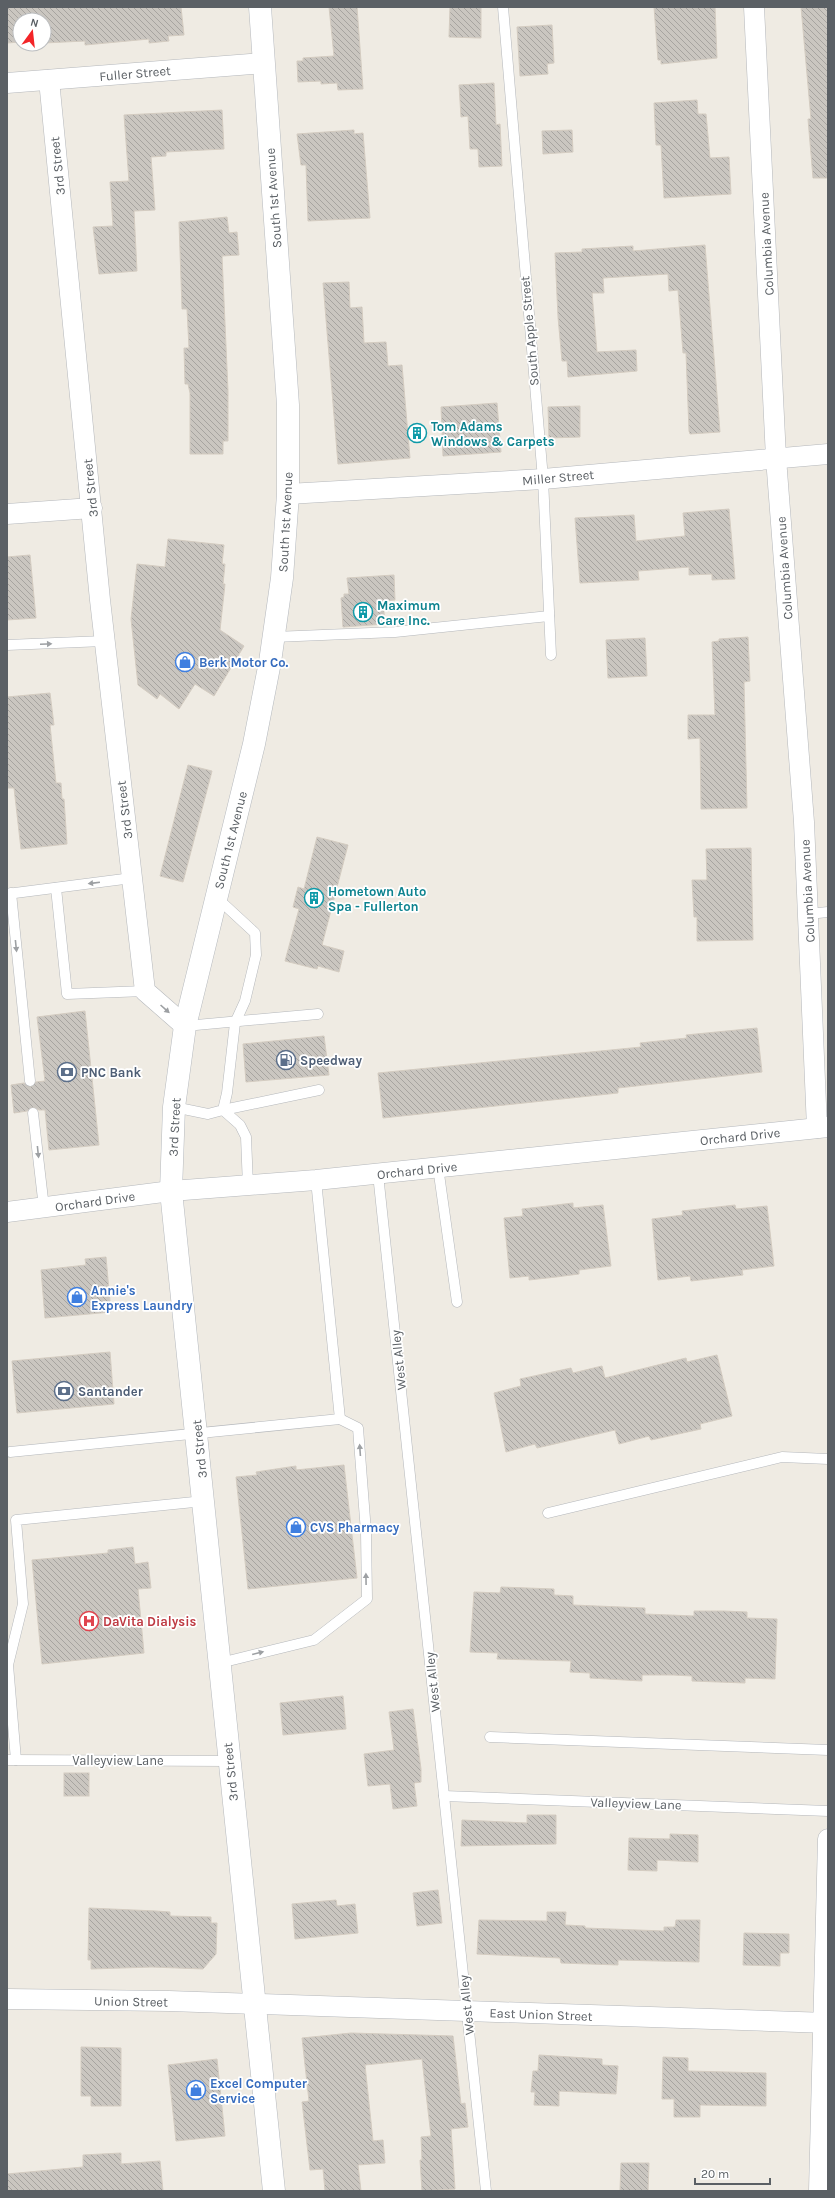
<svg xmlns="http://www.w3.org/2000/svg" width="835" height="2198" font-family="Karla,sans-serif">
<defs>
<pattern id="building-back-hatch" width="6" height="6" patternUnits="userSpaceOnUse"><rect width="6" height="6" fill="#cac6c0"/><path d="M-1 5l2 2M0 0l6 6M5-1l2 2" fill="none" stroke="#a7a4a0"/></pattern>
</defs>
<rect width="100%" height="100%" fill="#efebe3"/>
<g fill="url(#building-back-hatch)" stroke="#d4ccc1">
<path d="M 7,7 L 181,7 L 184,35 L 168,36 L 169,41 L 149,43 L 149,39 L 85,45 L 85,41 L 44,43 L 44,20 L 20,20 L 20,42 L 7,43 Z"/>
<path d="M 329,7 L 357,7 L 363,89 L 338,90 L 337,83 L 321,84 L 321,81 L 298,82 L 297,61 L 303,61 L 303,58 L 334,56 Z"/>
<path d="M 450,7 L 481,7 L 481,38 L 449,37 Z"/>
<path d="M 654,7 L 715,7 L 717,58 L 661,64 L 661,60 L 658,60 Z"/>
<path d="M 801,7 L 828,7 L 828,178 L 813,178 L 808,119 L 811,119 Z"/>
<path d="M 552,25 L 554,63 L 547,64 L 548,74 L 520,76 L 517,27 Z"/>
<path d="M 494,83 L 496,125 L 500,124 L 502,166 L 479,167 L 478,149 L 470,149 L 468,116 L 461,117 L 459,85 Z"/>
<path d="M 697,100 L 698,114 L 706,114 L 710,158 L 729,157 L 731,194 L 664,198 L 661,145 L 656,145 L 654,103 Z"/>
<path d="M 222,110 L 224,149 L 166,152 L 166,156 L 151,157 L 155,210 L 134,211 L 137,271 L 99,274 L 93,227 L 113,226 L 110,182 L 129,181 L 124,115 Z"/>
<path d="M 354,130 L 354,134 L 363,133 L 370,218 L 308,221 L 306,165 L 301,165 L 297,134 Z"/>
<path d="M 572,130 L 573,152 L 543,154 L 542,131 Z"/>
<path d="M 227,217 L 229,233 L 237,232 L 239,255 L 222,256 L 228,391 L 228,441 L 223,441 L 223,454 L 190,454 L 190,393 L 188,384 L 185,384 L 184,348 L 189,348 L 187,309 L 182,309 L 179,222 Z"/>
<path d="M 705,245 L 720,432 L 690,434 L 689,431 L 686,353 L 683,353 L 678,290 L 669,291 L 668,274 L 603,278 L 604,293 L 592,293 L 597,352 L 636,350 L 637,371 L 568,377 L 567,361 L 562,361 L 558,317 L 555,253 L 582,252 L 582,249 L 633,246 L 633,251 Z"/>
<path d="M 349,282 L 350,308 L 362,307 L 364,343 L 386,342 L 388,366 L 402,365 L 410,458 L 338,464 L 323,283 Z"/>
<path d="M 497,403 L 501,452 L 443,456 L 441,407 Z"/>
<path d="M 580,406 L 580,437 L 549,438 L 548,407 Z"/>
<path d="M 729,509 L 735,579 L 712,580 L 712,574 L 689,575 L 689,567 L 638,571 L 639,580 L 580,583 L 575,518 L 634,515 L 636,541 L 685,536 L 683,513 Z"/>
<path d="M 168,539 L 224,545 L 222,564 L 225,564 L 223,584 L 225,584 L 220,630 L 244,646 L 214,696 L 195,684 L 179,709 L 160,694 L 157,699 L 138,685 L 131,619 L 137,564 L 165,567 Z"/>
<path d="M 30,555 L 36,618 L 7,620 L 7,557 Z"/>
<path d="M 394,575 L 395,600 L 383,601 L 385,624 L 343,627 L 341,598 L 344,597 L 344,594 L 349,594 L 347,578 Z"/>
<path d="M 748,637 L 750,681 L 744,682 L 747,808 L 701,809 L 700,738 L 688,739 L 688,715 L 715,715 L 712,642 L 719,641 L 719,639 Z"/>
<path d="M 645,638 L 647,676 L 608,678 L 606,640 Z"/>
<path d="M 50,693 L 54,725 L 50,725 L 56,783 L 61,783 L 62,799 L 64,799 L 67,844 L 21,849 L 14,788 L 7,788 L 7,697 Z"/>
<path d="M 188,765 L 212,771 L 183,882 L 160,876 Z"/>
<path d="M 317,837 L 348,845 L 322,945 L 344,951 L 339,972 L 318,966 L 317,969 L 285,961 L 299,909 L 293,907 L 298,887 L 304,889 Z"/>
<path d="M 751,848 L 753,940 L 697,941 L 697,917 L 694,917 L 692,880 L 707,880 L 706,849 Z"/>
<path d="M 85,1011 L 99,1145 L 49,1150 L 45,1110 L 39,1110 L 33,1107 L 27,1111 L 14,1113 L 11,1085 L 24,1083 L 31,1087 L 36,1082 L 45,1081 L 37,1017 Z"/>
<path d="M 757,1028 L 762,1072 L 618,1088 L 618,1093 L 383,1118 L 378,1073 L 641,1047 L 640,1043 L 687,1038 L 686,1035 Z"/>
<path d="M 324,1036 L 329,1075 L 246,1082 L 243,1044 Z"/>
<path d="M 573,1203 L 573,1208 L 603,1205 L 611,1266 L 579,1270 L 579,1274 L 556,1277 L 529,1280 L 529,1276 L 510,1278 L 504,1218 L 523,1216 L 522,1209 Z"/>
<path d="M 735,1205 L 736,1209 L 767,1206 L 774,1266 L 742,1270 L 743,1275 L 691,1281 L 690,1276 L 658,1280 L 652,1219 L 683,1215 L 682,1211 Z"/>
<path d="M 106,1257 L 111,1312 L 45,1318 L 41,1270 L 86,1265 L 85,1259 Z"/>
<path d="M 110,1352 L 114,1404 L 17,1413 L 12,1361 Z"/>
<path d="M 717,1355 L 732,1416 L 700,1424 L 701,1429 L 651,1440 L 649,1436 L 619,1444 L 615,1430 L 537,1448 L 535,1444 L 506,1452 L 494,1393 L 521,1386 L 520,1379 L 571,1368 L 573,1373 L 602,1366 L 605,1378 L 686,1358 L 687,1362 Z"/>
<path d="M 344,1465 L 357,1578 L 248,1589 L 236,1477 L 257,1475 L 256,1472 L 296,1466 L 296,1470 Z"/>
<path d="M 133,1547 L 135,1564 L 148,1562 L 151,1588 L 138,1589 L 144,1653 L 42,1664 L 32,1560 L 108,1553 L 108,1550 Z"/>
<path d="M 501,1587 L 554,1589 L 554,1595 L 573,1596 L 573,1605 L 645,1608 L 645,1614 L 694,1616 L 694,1611 L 723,1611 L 747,1612 L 747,1618 L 777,1619 L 775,1679 L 745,1678 L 745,1683 L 692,1681 L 692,1676 L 673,1675 L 642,1675 L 642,1681 L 590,1678 L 590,1673 L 570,1672 L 571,1661 L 497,1659 L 498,1653 L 470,1652 L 474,1592 L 500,1593 Z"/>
<path d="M 343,1696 L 346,1729 L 283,1735 L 280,1703 Z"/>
<path d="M 413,1709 L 421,1769 L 421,1782 L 414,1783 L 417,1806 L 393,1809 L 390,1784 L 368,1786 L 364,1754 L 394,1750 L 389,1712 Z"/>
<rect x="64" y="1773" width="25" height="23"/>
<path d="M 527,1815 L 556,1815 L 556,1844 L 461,1846 L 462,1820 L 527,1823 Z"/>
<path d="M 670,1834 L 698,1835 L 698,1862 L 657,1860 L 657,1871 L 628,1870 L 629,1838 L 670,1839 Z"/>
<path d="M 438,1890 L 442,1923 L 417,1926 L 413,1893 Z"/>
<path d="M 336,1900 L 337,1906 L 355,1904 L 358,1933 L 295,1939 L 292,1904 Z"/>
<path d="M 89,1908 L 156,1911 L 170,1912 L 170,1916 L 211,1917 L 211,1923 L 217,1923 L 216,1954 L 203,1969 L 152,1967 L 91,1969 L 91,1960 L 88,1960 Z"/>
<path d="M 547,1912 L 566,1912 L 565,1925 L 585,1926 L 585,1928 L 664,1931 L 664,1927 L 675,1927 L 676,1920 L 700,1920 L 699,1962 L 618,1960 L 618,1965 L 561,1963 L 560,1958 L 477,1954 L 479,1920 L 547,1921 Z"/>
<path d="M 744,1933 L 789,1934 L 789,1953 L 780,1953 L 780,1966 L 743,1965 Z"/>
<path d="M 351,2033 L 453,2036 L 461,2104 L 465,2103 L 468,2127 L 451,2129 L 455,2189 L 422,2191 L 420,2160 L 422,2160 L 421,2137 L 431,2136 L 422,2059 L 365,2065 L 373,2141 L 383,2140 L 385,2163 L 358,2165 L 361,2191 L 325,2191 L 323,2169 L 310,2170 L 302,2102 L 309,2101 L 302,2038 Z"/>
<path d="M 81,2047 L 121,2048 L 121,2106 L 91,2106 L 91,2096 L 81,2096 Z"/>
<path d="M 539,2055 L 602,2059 L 602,2065 L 618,2066 L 616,2094 L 559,2091 L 559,2106 L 534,2105 L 535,2092 L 531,2092 L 533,2071 L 538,2071 Z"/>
<path d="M 663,2057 L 688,2058 L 688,2071 L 766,2073 L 766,2106 L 700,2105 L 700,2117 L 674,2117 L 674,2099 L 662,2099 Z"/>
<path d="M 217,2059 L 225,2136 L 176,2141 L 168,2065 Z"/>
<path d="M 121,2153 L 121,2164 L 160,2161 L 163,2191 L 7,2191 L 7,2174 L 83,2167 L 83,2155 Z"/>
<path d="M 621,2163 L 649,2163 L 648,2191 L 620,2191 Z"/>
</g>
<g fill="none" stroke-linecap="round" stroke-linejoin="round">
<g stroke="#b4b7bb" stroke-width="11">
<g id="service">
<path d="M 503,7 L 543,479 L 551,655"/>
<path d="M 274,637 L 395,632 L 549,616"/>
<path d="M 7,645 L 104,641"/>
<path d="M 56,888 L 67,994 L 145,991"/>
<path d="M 11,893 L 30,1081"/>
<path d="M 7,894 L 132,878"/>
<path d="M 808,914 L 828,912"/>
<path d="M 185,1026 L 318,1014"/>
<path d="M 174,1107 L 208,1114 L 223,1110 L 227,1093 L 235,1023 L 245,1001 L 256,955 L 255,933 L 216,897"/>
<path d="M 223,1110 L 319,1090"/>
<path d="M 223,1110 L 240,1125 L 246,1137 L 248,1186"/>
<path d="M 33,1113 L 44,1208"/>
<path d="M 438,1167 L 457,1302"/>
<path d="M 378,1174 L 486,2191"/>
<path d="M 10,1452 L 340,1419 L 316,1180"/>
<path d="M 548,1513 L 782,1457 L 828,1459"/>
<path d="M 220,1663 L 314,1640 L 367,1599 L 366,1532 L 358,1428 L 340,1419"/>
<path d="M 490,1737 L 828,1750"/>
<path d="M 7,1760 L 229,1761"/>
<path d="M 16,1760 L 8,1665 L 23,1604 L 16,1520 L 204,1501"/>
<path d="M 444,1796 L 828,1811"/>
</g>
</g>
<g stroke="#b4b7bb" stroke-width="21">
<g id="minor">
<path d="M 754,7 L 776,458 L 804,822 L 817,1128"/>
<path d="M 49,80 L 100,600 L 145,991 L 185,1026"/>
<path d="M 7,83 L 264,63"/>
<path d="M 288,494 L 543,479 L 828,454"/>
<path d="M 7,514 L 92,508"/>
<path d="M 7,1212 L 171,1191 L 316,1180 L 828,1127"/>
<path d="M 7,1999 L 169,2001 L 828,2023"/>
<path d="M 819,2191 L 828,1839"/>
</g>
</g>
<g stroke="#b5b9be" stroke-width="23">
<path id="secondary" d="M 260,7 L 288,405 L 288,494 L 282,578 L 270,662 L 254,744 L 185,1026 L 174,1107 L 171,1191 L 274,2191"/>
</g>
<use href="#service" stroke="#fff" stroke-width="10"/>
<use href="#minor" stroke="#fff" stroke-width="20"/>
<use href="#secondary" stroke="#fff" stroke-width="22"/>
</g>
<defs><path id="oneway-solid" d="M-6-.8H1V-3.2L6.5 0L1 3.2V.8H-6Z"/></defs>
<g fill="#9da0a3">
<use href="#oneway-solid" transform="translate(46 644) rotate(-2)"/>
<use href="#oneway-solid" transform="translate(94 883) rotate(173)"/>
<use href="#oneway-solid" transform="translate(16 946) rotate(84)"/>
<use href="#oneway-solid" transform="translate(165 1009) rotate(42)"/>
<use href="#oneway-solid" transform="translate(38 1152) rotate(84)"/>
<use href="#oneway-solid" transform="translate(360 1450) rotate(-94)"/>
<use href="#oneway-solid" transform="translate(366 1579) rotate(-91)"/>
<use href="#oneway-solid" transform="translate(258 1653) rotate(-14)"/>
</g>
<defs>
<g id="building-ring" transform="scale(1)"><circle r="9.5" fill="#fff" stroke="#0f9aa8" stroke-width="1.5"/><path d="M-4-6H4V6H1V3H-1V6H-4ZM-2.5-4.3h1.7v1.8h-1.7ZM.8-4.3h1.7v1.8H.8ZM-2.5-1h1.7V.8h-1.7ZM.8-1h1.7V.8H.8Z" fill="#0f9aa8"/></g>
<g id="shop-ring" transform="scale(1)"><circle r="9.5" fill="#fff" stroke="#3f7fe0" stroke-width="1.5"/><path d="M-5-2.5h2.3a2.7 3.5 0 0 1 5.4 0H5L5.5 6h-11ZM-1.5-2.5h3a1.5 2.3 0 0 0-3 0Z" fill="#3f7fe0"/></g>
<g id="fuel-ring" transform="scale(1)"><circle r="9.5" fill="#fff" stroke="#5c6f8a" stroke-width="1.5"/><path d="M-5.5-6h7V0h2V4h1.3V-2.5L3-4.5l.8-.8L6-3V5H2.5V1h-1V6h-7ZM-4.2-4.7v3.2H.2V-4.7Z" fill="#5c6f8a"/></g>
<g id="bank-ring" transform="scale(1)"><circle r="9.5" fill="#fff" stroke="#5c6f8a" stroke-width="1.5"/><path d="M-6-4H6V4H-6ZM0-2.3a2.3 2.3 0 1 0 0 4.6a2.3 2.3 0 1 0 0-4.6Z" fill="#5c6f8a"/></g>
<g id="hospital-ring" transform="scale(1)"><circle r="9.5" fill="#fff" stroke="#e0444e" stroke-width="1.5"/><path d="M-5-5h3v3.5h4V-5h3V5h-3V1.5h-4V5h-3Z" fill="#e0444e"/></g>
</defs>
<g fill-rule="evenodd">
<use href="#building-ring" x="417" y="433"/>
<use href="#building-ring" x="363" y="612"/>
<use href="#shop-ring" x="185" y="662"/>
<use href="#building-ring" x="314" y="898"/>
<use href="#fuel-ring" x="286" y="1060"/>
<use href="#bank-ring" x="67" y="1072"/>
<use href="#shop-ring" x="77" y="1297"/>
<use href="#bank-ring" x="64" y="1391"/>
<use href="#shop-ring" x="296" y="1527"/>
<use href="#hospital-ring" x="89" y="1621"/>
<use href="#shop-ring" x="196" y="2090"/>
</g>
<g text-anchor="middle" stroke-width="3.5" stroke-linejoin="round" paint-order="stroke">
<g font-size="13" fill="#5b6065" stroke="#fff">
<text transform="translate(135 73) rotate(-5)" y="5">Fuller Street</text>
<text transform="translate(57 166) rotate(-96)" y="5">3rd Street</text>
<text transform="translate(273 198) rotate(-94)" y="5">South 1st Avenue</text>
<text transform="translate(766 244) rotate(-93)" y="5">Columbia Avenue</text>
<text transform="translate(529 331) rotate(-95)" y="5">South Apple Street</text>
<text transform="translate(558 477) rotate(-5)" y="5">Miller Street</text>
<text transform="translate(90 488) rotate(-96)" y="5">3rd Street</text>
<text transform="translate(285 522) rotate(-87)" y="5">South 1st Avenue</text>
<text transform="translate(784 568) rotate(-94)" y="5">Columbia Avenue</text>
<text transform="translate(124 810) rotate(-97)" y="5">3rd Street</text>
<text transform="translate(230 840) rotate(-76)" y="5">South 1st Avenue</text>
<text transform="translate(807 891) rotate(-93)" y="5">Columbia Avenue</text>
<text transform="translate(174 1127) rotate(-87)" y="5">3rd Street</text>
<text transform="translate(740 1136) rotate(-6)" y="5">Orchard Drive</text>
<text transform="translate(417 1170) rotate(-6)" y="5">Orchard Drive</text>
<text transform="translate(95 1201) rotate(-8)" y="5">Orchard Drive</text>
<text transform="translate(398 1360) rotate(-96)" y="5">West Alley</text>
<text transform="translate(199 1449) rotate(-96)" y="5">3rd Street</text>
<text transform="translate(432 1682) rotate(-96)" y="5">West Alley</text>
<text x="118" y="1765">Valleyview Lane</text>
<text transform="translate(230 1772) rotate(-96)" y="5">3rd Street</text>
<text transform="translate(636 1803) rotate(2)" y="5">Valleyview Lane</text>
<text transform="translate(131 2001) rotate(1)" y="5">Union Street</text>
<text transform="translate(466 2005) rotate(-96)" y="5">West Alley</text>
<text transform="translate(541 2014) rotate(2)" y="5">East Union Street</text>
</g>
<g font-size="13" font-weight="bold" fill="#0d838f" stroke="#fff" text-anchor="start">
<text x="431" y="431">Tom Adams<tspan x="431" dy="15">Windows &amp; Carpets</tspan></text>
<text x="377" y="610">Maximum<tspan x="377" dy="15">Care Inc.</tspan></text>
<text x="328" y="896">Hometown Auto<tspan x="328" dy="15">Spa - Fullerton</tspan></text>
</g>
<g font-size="13" font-weight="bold" fill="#366cbe" stroke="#fff" text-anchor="start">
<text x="199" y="667">Berk Motor Co.</text>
<text x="91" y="1295">Annie's<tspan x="91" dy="15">Express Laundry</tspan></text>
<text x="310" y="1532">CVS Pharmacy</text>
<text x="210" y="2088">Excel Computer<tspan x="210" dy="15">Service</tspan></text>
</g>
<g font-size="13" font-weight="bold" fill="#4e5e75" stroke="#fff" text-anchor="start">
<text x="300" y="1065">Speedway</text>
<text x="81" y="1077">PNC Bank</text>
<text x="78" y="1396">Santander</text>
</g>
<g font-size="13" font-weight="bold" fill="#be3a42" stroke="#fff" text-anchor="start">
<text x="103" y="1626">DaVita Dialysis</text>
</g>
</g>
<rect width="835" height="2198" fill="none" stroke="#5b6065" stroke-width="16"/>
<g transform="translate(32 32) rotate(15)"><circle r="19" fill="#ffffff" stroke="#bdbfc1"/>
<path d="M0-3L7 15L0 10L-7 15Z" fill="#f32528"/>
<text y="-6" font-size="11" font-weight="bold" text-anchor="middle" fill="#5b6065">N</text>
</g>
<path d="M695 2178v6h75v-6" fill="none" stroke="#5b6065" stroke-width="2"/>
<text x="701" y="2178" font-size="12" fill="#5b6065" stroke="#ffffff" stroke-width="3" paint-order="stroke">20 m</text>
</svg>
